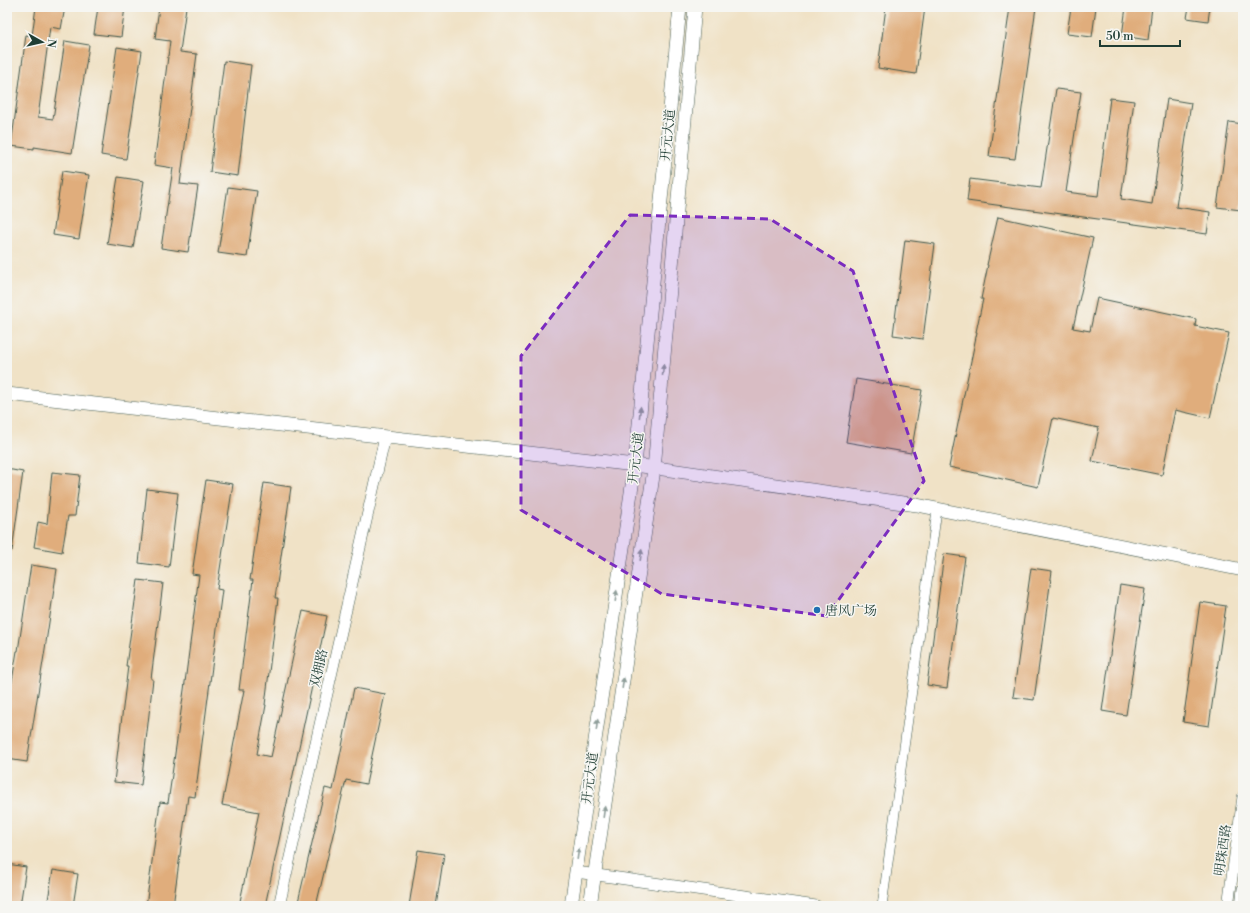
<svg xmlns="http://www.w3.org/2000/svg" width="1250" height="913" font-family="'Libre Bodoni','Noto Serif SC',serif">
<rect width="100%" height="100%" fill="#f6f6f2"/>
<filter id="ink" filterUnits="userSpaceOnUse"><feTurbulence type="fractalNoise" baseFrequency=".025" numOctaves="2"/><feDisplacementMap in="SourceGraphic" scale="8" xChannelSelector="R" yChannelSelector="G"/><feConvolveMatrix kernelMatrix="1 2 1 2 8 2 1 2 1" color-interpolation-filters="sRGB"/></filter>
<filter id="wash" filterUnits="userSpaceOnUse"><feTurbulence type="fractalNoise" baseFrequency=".012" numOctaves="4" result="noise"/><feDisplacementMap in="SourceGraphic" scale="16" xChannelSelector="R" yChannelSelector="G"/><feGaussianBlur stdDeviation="0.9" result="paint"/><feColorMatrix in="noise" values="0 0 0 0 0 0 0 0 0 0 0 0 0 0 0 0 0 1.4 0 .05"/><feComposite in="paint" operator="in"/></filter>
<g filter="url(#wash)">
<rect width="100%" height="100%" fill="#f0e2c6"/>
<g id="blocks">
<g fill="#e0ad7b">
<path d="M 36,7 L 65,7 L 61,29 L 50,27 L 38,117 L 53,119 L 65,41 L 89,45 L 72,153 L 34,147 L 34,149 L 11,146 L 26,35 L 32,36 Z"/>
<path d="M 98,7 L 125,7 L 121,37 L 94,34 Z"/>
<path d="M 159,7 L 186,7 L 180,52 L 197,54 L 180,184 L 198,186 L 188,252 L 161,248 L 173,168 L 154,165 L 170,41 L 155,39 Z"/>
<path d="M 886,7 L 925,7 L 916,74 L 878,68 Z"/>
<path d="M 1010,7 L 1036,7 L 1015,159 L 989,156 Z"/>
<path d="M 1071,7 L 1096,7 L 1092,37 L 1067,34 Z"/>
<path d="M 1126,7 L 1152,7 L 1148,40 L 1122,36 Z"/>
<path d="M 1189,7 L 1210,7 L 1208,21 L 1187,18 Z"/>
<path d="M 117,47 L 142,51 L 126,159 L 101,155 Z"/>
<path d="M 224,61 L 251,65 L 238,176 L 210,172 Z"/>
<path d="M 1056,89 L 1081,92 L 1066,192 L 1098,196 L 1110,98 L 1134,101 L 1121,199 L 1152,204 L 1167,99 L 1191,103 L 1176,207 L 1210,212 L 1207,234 L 967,201 L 970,179 L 1041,188 Z"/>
<path d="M 1229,122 L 1243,124 L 1243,196 L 1241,210 L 1217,207 Z"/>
<path d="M 62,171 L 89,175 L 79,239 L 53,235 Z"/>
<path d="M 118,177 L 144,181 L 133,248 L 107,244 Z"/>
<path d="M 228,187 L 257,191 L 247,257 L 218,253 Z"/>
<path d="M 998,217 L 1093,238 L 1073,328 L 1090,331 L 1097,298 L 1196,319 L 1195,326 L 1229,333 L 1210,418 L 1175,410 L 1162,475 L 1092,461 L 1099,428 L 1053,418 L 1038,487 L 949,467 L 977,332 L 976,332 L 983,299 L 981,299 L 988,265 L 987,265 Z"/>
<path d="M 905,240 L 935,244 L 923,339 L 893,335 Z"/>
<path d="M 856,379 L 922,390 L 911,453 L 846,442 Z"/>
<path d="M 7,469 L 23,472 L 12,551 L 7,550 Z"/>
<path d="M 52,472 L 80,475 L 75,516 L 68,516 L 62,552 L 34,547 L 38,522 L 47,524 Z"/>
<path d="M 206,480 L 233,484 L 217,589 L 222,590 L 195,797 L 188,796 L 173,906 L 146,906 L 160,802 L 168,803 L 184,690 L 199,575 L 192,574 Z"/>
<path d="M 264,483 L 291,487 L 275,598 L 278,598 L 265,705 L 266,705 L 257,754 L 271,757 L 303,611 L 327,616 L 265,906 L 239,906 L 259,812 L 222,805 L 244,690 L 239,690 L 253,580 L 250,580 Z"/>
<path d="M 147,489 L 178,493 L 169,567 L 139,563 Z"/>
<path d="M 944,554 L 965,557 L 947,688 L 927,685 Z"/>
<path d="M 31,565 L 57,569 L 45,649 L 27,762 L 7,759 L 7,711 L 17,651 L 18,651 Z"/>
<path d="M 1031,568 L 1052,571 L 1034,700 L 1013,697 Z"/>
<path d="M 138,580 L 163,583 L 151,679 L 153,679 L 141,785 L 114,782 L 128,666 L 126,666 Z"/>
<path d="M 1120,585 L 1145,589 L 1126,715 L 1102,711 Z"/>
<path d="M 1200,602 L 1226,606 L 1209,726 L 1183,722 Z"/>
<path d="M 354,688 L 385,694 L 366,784 L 346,780 L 316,906 L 297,906 L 325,788 L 333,790 Z"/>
<path d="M 418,850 L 444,854 L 436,906 L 409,906 Z"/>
<path d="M 7,864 L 26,867 L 20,906 L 7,906 Z"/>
<path d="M 53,870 L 78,874 L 73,906 L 47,906 Z"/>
</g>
</g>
</g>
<g filter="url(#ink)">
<use href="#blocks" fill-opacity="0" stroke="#3e564a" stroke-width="1"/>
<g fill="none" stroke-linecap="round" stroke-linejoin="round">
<g stroke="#3e564a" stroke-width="10">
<path id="minor" d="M 882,906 L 937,510"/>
</g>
<g stroke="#3e564a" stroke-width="12">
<g id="tertiary">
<path d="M 576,872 L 816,906"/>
<path d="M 279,906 L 385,437"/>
<path d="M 1228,906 L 1243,797"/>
<path d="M 1241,906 L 1243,889"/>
</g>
</g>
<g stroke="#3e564a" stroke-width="14">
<g id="secondary">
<path d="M 7,394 L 635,465 L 917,505 L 1243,570"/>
<path d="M 571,906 L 635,465 L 680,7"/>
<path d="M 590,906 L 654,469 L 695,7"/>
</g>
</g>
<use href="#minor" stroke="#fff" stroke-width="9"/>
<use href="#tertiary" stroke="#fff" stroke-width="11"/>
<use href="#secondary" stroke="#fff" stroke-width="13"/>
</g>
<defs><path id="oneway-solid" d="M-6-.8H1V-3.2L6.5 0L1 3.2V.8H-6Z"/></defs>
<g fill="#8f9e9a">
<use href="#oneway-solid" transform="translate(663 370) rotate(-85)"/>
<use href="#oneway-solid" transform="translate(640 412) rotate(-84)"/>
<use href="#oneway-solid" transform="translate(641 555) rotate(-82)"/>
<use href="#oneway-solid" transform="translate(616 596) rotate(-82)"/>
<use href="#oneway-solid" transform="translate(623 683) rotate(-82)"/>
<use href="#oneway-solid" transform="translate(597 725) rotate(-82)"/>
<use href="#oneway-solid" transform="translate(604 812) rotate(-82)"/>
<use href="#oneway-solid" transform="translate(578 854) rotate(-82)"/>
</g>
</g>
<path fill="#7b2cbf" fill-opacity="0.2" stroke="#7b2cbf" stroke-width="3" stroke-dasharray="8 5" stroke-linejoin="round" d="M 630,215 L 770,219 L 853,271 L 924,481 L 827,616 L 662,594 L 521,510 L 521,356 Z"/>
<circle fill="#1f6fb2" stroke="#f6f6f2" stroke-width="1.5" cx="817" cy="610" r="4"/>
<g text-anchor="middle" stroke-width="3" stroke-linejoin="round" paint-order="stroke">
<g font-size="13" fill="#1f3d34" stroke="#f6f6f2">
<text transform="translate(667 135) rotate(-84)" y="5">开元大道</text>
<text transform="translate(635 458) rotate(-83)" y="5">开元大道</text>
<text transform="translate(318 668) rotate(-77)" y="5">双拥路</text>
<text transform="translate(589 778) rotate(-82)" y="5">开元大道</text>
<text transform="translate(1222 850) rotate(-82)" y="5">明珠西路</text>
</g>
<g font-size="13" fill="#1f3d34" stroke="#f6f6f2" text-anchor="start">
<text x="825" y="615">唐风广场</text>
</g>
</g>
<rect width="1250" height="913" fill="none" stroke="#f6f6f2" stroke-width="24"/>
<g transform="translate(42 42) rotate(98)" stroke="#f6f6f2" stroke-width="3" paint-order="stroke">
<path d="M0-3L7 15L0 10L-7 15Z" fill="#1f3d34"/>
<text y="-6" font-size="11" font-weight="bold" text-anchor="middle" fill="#1f3d34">N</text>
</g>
<path d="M1100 40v6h80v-6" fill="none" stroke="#1f3d34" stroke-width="2"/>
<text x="1106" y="40" font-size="12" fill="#1f3d34" stroke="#f6f6f2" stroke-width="3" paint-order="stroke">50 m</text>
</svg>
